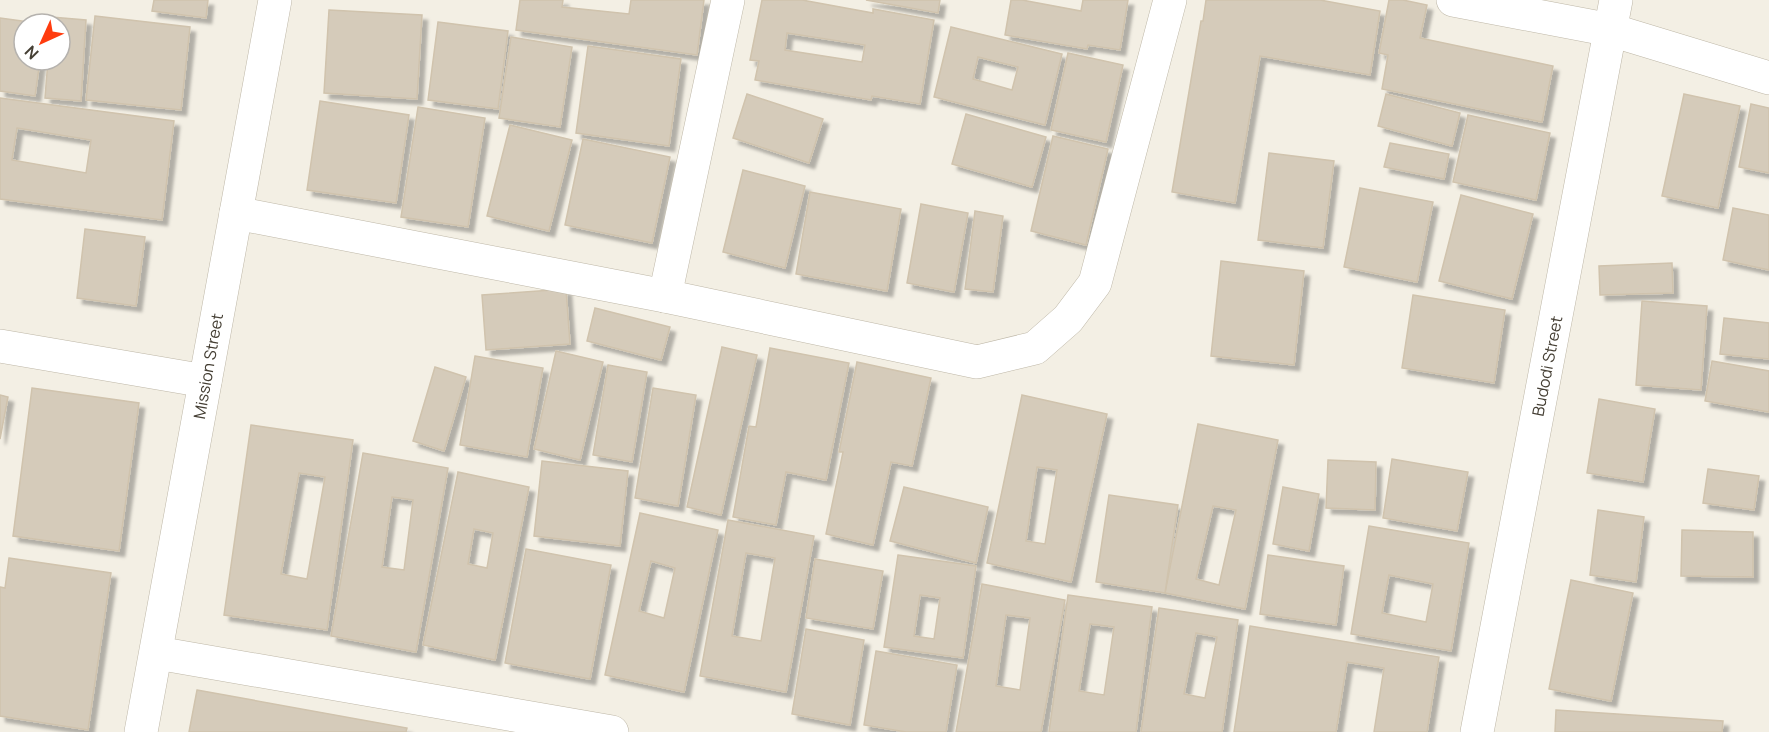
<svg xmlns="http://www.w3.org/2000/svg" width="1769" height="732" font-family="Manrope,sans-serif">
<defs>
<filter id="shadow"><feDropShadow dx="5.5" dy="5.5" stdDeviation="1.5" flood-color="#0004"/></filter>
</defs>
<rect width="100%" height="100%" fill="#f3efe4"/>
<g fill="#d5cbba" stroke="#d0c3ad" stroke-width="1.5" fill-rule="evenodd" filter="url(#shadow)">
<path d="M 154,0 L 208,0 L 206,18 L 152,11 Z"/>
<path d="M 520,0 L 563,0 L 562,7 L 629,14 L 631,0 L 704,0 L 697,55 L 516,30 Z"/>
<path d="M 762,0 L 802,0 L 873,13 L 873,9 L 934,20 L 920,104 L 872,96 L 871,100 L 755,80 L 759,61 L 750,60 ZM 787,33 L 865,45 L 862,62 L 785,50 Z"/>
<path d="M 866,0 L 940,0 L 938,13 Z"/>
<path d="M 1011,0 L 1022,0 L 1081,11 L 1083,0 L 1128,0 L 1120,50 L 1088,45 L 1087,49 L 1005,35 Z"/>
<path d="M 1206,0 L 1320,0 L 1380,11 L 1370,75 L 1260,56 L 1235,203 L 1172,192 L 1201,21 L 1203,21 Z"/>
<path d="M 1389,0 L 1403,0 L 1427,5 L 1420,38 L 1553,66 L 1542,122 L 1382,89 L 1388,55 L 1379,53 Z"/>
<path d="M 329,10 L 422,15 L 417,99 L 324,93 Z"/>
<path d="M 95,16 L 190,27 L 181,110 L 86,100 Z"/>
<path d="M 51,17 L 86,20 L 81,101 L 45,98 L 48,60 L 60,60 L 60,24 L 50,24 Z"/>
<path d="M 0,18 L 44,24 L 24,24 L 24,60 L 40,60 L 35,96 L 0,91 Z"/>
<path d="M 438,22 L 508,31 L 498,109 L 428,100 Z"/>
<path d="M 951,27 L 1062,54 L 1045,125 L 934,97 ZM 978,57 L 1018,67 L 1012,90 L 973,79 Z"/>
<path d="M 511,37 L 572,47 L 560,127 L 499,118 Z"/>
<path d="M 588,46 L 681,59 L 669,146 L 576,133 Z"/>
<path d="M 1068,53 L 1123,65 L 1106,142 L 1051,130 Z"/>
<path d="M 747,94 L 823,119 L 809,163 L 733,138 Z"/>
<path d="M 1386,94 L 1460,113 L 1452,146 L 1378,126 Z"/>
<path d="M 1684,94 L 1740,106 L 1718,208 L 1662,196 Z"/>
<path d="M 0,98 L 174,121 L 162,220 L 0,199 ZM 17,128 L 91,140 L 86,173 L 12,160 Z"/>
<path d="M 320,101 L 409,115 L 396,203 L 307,190 Z"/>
<path d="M 1751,104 L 1769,108 L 1769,173 L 1739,167 Z"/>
<path d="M 418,107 L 485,118 L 468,227 L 401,217 Z"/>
<path d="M 966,114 L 1046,137 L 1032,187 L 952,164 Z"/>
<path d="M 1468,115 L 1550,133 L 1536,200 L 1453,182 Z"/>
<path d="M 510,125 L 572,140 L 549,231 L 487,216 Z"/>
<path d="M 1053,136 L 1108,149 L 1086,245 L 1031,231 Z"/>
<path d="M 583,139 L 670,157 L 652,243 L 565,225 Z"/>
<path d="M 1390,143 L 1449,154 L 1444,179 L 1384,167 Z"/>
<path d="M 1269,153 L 1334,161 L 1323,248 L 1258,240 Z"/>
<path d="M 743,170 L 805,186 L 785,268 L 723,252 Z"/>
<path d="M 1360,188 L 1433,202 L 1417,282 L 1344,267 Z"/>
<path d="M 810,192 L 901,209 L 887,291 L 796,274 Z"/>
<path d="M 1461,195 L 1533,214 L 1512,299 L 1439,281 Z"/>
<path d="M 921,204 L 968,213 L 954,292 L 907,283 Z"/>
<path d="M 1733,208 L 1769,215 L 1769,270 L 1723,260 Z"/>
<path d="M 975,211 L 1003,216 L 993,292 L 965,289 Z"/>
<path d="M 85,229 L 145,237 L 136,306 L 77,298 Z"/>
<path d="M 1221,261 L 1304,271 L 1294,365 L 1211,356 Z"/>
<path d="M 1672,263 L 1673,293 L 1600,295 L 1599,266 Z"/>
<path d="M 566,289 L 570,344 L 486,350 L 482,295 Z"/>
<path d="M 1413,295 L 1505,310 L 1494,383 L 1402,368 Z"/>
<path d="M 1642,301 L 1707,306 L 1701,390 L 1636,385 Z"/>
<path d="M 595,308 L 670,327 L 661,360 L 587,341 Z"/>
<path d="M 1724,318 L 1769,323 L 1769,359 L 1720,354 Z"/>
<path d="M 722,347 L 757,355 L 721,515 L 687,507 Z"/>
<path d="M 770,348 L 849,363 L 826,480 L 786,472 L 776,525 L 733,517 L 749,426 L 756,427 Z"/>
<path d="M 556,351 L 603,362 L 580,460 L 534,449 Z"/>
<path d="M 475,356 L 543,368 L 527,457 L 460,445 Z"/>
<path d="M 1712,361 L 1769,371 L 1769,412 L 1705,401 Z"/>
<path d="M 857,362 L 931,378 L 912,466 L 891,462 L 873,545 L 826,534 L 843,452 L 839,452 Z"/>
<path d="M 608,365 L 647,372 L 632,462 L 593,455 Z"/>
<path d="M 435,367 L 466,377 L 444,451 L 413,441 Z"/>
<path d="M 32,388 L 139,403 L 119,551 L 13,536 Z"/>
<path d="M 653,388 L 696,395 L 678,506 L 635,498 Z"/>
<path d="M 0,395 L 8,397 L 0,439 Z"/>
<path d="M 1022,395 L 1107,414 L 1071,582 L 987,563 ZM 1037,467 L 1057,470 L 1045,544 L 1026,541 Z"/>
<path d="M 1599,399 L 1655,409 L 1643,482 L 1587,473 Z"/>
<path d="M 1198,424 L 1278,440 L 1245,609 L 1165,593 ZM 1213,506 L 1236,510 L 1219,585 L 1196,579 Z"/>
<path d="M 251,425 L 353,440 L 327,630 L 224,615 ZM 299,473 L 325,477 L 307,579 L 281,574 Z"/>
<path d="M 363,453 L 448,468 L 416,652 L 331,636 ZM 392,497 L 413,500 L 404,570 L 382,567 Z"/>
<path d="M 1392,459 L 1468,472 L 1457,531 L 1383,518 Z"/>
<path d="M 1328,460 L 1376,462 L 1375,510 L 1326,508 Z"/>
<path d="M 542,461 L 628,471 L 620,546 L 534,536 Z"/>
<path d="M 1708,469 L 1759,476 L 1754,510 L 1703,503 Z"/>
<path d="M 458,472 L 529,487 L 495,660 L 423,645 ZM 474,529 L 493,533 L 487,568 L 468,564 Z"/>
<path d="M 904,487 L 988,507 L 976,563 L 890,541 Z"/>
<path d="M 1283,487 L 1319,494 L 1309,551 L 1273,544 Z"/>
<path d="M 1109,495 L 1178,505 L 1165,593 L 1096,582 Z"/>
<path d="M 1598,510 L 1644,517 L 1636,582 L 1590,575 Z"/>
<path d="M 640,513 L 718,530 L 684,692 L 605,675 ZM 651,561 L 675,568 L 664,618 L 639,611 Z"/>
<path d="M 728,520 L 814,536 L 786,692 L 700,676 ZM 746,553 L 775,558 L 761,641 L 732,636 Z"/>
<path d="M 1369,526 L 1469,543 L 1451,651 L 1351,634 ZM 1389,575 L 1433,584 L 1426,622 L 1382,613 Z"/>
<path d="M 1682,530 L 1753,532 L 1753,577 L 1681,576 Z"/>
<path d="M 526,549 L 611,565 L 590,679 L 505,663 Z"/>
<path d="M 898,555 L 976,566 L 963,658 L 884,647 ZM 920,595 L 940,598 L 934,639 L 914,636 Z"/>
<path d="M 1268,555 L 1344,566 L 1336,625 L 1260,614 Z"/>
<path d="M 9,558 L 111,573 L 88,730 L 0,716 L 0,587 L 5,588 Z"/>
<path d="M 815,559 L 883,571 L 873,629 L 806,618 Z"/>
<path d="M 1571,580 L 1633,593 L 1611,701 L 1549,689 Z"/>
<path d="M 982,584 L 1065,600 L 1041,732 L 956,732 ZM 1006,615 L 1030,618 L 1020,690 L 996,686 Z"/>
<path d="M 1068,595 L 1152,607 L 1136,732 L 1049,732 ZM 1090,624 L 1114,627 L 1104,695 L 1079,691 Z"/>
<path d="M 1159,608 L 1238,620 L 1222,732 L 1141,732 ZM 1196,633 L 1217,637 L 1205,698 L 1184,694 Z"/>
<path d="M 1250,626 L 1439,657 L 1427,732 L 1374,732 L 1384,668 L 1347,662 L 1336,732 L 1234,732 Z"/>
<path d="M 806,629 L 864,640 L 850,725 L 792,714 Z"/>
<path d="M 876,651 L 957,665 L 946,732 L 906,732 L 864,725 Z"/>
<path d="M 197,690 L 407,728 L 406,732 L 189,732 Z"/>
<path d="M 1556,710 L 1723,721 L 1722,732 L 1555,732 Z"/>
</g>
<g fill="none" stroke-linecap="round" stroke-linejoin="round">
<g stroke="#beb7a7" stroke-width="34">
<g id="street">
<path d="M 1453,0 L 1611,30 L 1769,78"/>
<path d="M 236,213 L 665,296 L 977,362 L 1035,348 L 1068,319 L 1095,283 L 1170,0"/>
<path d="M 665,296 L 728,0"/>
<path d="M 0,346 L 205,381"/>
<path d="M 157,653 L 612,732"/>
<path d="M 141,732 L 275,0"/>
<path d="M 1477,732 L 1616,0"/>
</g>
</g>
<use href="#street" stroke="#fff" stroke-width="33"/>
</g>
<g text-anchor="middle" stroke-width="4.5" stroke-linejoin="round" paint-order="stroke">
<g font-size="16" fill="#453f34" stroke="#fff">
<text transform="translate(208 366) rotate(-80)" y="6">Mission Street</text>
<text transform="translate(1547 366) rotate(-79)" y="6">Budodi Street</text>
</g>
</g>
<g transform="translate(42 42) rotate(225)"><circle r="28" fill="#ffffff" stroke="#b5b2ae" stroke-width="1.5"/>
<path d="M0-4.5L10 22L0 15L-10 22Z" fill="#ff3c0f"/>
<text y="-9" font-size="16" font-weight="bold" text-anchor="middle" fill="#453f34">N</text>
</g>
</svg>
